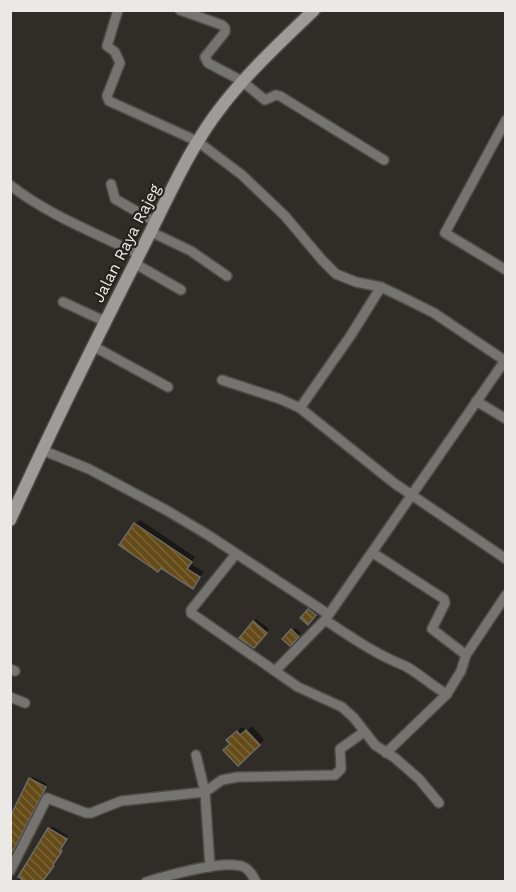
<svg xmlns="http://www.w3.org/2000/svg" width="516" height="892" font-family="'Work Sans',sans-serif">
<defs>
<pattern id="building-back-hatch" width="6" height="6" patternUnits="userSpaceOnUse" patternTransform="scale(1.5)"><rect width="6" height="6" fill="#654b18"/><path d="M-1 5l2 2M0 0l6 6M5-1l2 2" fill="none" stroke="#7b6539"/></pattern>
</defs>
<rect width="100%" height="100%" fill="#302d28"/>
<g fill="#0007">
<path d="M 140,520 L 195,557 L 191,564 L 204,572 L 192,587 L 135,524 Z"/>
<path d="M 312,607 L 318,611 L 311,620 L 309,610 Z"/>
<path d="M 256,619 L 269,629 L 254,646 L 254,622 Z"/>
<path d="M 295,628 L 301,633 L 290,644 L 284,639 Z"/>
<path d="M 252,726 L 264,740 L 238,764 L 232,744 L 228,740 L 242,727 L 246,731 Z"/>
<path d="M 33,777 L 47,784 L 15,846 L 31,779 Z"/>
<path d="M 52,826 L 68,836 L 54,862 L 56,863 L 42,882 L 16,882 Z"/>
</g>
<g fill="url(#building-back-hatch)" stroke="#6e6b64" stroke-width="1.5">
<path d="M 134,523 L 192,562 L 187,569 L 200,577 L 193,589 L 161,568 L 158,572 L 119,545 Z"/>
<path d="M 308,609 L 316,615 L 308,625 L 300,618 Z"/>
<path d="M 253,621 L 267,633 L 254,648 L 239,638 Z"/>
<path d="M 291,629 L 299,637 L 290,646 L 282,639 Z"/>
<path d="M 246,730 L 260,745 L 238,766 L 223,750 L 230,744 L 226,740 L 237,731 L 240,735 Z"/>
<path d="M 29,778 L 46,787 L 13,851 L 10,850 L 10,817 Z"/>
<path d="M 48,828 L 67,839 L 60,850 L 62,851 L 53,865 L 54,866 L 42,882 L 26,882 L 18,877 Z"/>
</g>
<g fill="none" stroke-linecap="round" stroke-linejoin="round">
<g stroke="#4e4b46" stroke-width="12">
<g id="minor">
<path d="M 118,10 L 107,46 L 115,52 L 120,63 L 107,96 L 109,101 L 197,141 L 242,175 L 285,216 L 322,260 L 336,274 L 356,282 L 381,287 L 406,299 L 434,313 L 504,360"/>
<path d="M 180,10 L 222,25 L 225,28 L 225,32 L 205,57 L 208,63 L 242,81 L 265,100 L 276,95 L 280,96 L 384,160"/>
<path d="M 506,120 L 445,233 L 506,270"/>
<path d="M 111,184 L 115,199 L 155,222"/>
<path d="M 10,185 C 48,215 96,233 138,254"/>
<path d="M 151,232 L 191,251 L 227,276"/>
<path d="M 134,263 L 181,290"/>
<path d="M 63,302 L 104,321"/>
<path d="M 93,346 L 168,387"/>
<path d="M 222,380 L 280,399 L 300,408 L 394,483 L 506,559"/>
<path d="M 476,401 L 506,419"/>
<path d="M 300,408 L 351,335 L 381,287"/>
<path d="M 42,450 L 89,469 L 166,510 L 208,535 L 328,614"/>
<path d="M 373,553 L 444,599 L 445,603 L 432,629 L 466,655"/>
<path d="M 236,554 L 191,610 L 191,613 L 298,687 L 342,707 L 354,718 L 375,745 L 395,758 L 419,779 L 439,803"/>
<path d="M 325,620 C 350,636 375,654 403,665 C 417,671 431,686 447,694 L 461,671 L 466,655 L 506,595"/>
<path d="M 10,669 L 15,671"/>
<path d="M 275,671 L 325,620 L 506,359"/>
<path d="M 10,697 L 25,703"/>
<path d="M 386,753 L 447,694"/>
<path d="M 210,867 L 205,792 L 222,780 L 238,777 L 335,775 L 341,769 L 340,749 L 364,732"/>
<path d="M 10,871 L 47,798 L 86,813 L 91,813 L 121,801 L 205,792 L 196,755"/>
<path d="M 146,882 C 166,876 226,859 244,867 C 250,870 253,876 256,882"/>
</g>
</g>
<g stroke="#4e4b46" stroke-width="15">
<path id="secondary" d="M 10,520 C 54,423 102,328 150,233 C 172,189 192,144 222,106 C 249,71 282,41 314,10"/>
</g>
<use href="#minor" stroke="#767471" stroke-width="9"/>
<use href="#secondary" stroke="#9e9c98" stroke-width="12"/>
</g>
<g text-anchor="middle" stroke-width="4.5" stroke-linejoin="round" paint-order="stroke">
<g font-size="16" fill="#ebe9e5" stroke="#26231e">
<text transform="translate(126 243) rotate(-63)" y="6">Jalan Raya Rajeg</text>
</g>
</g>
<rect width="516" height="892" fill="none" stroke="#ebe9e5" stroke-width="24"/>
</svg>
